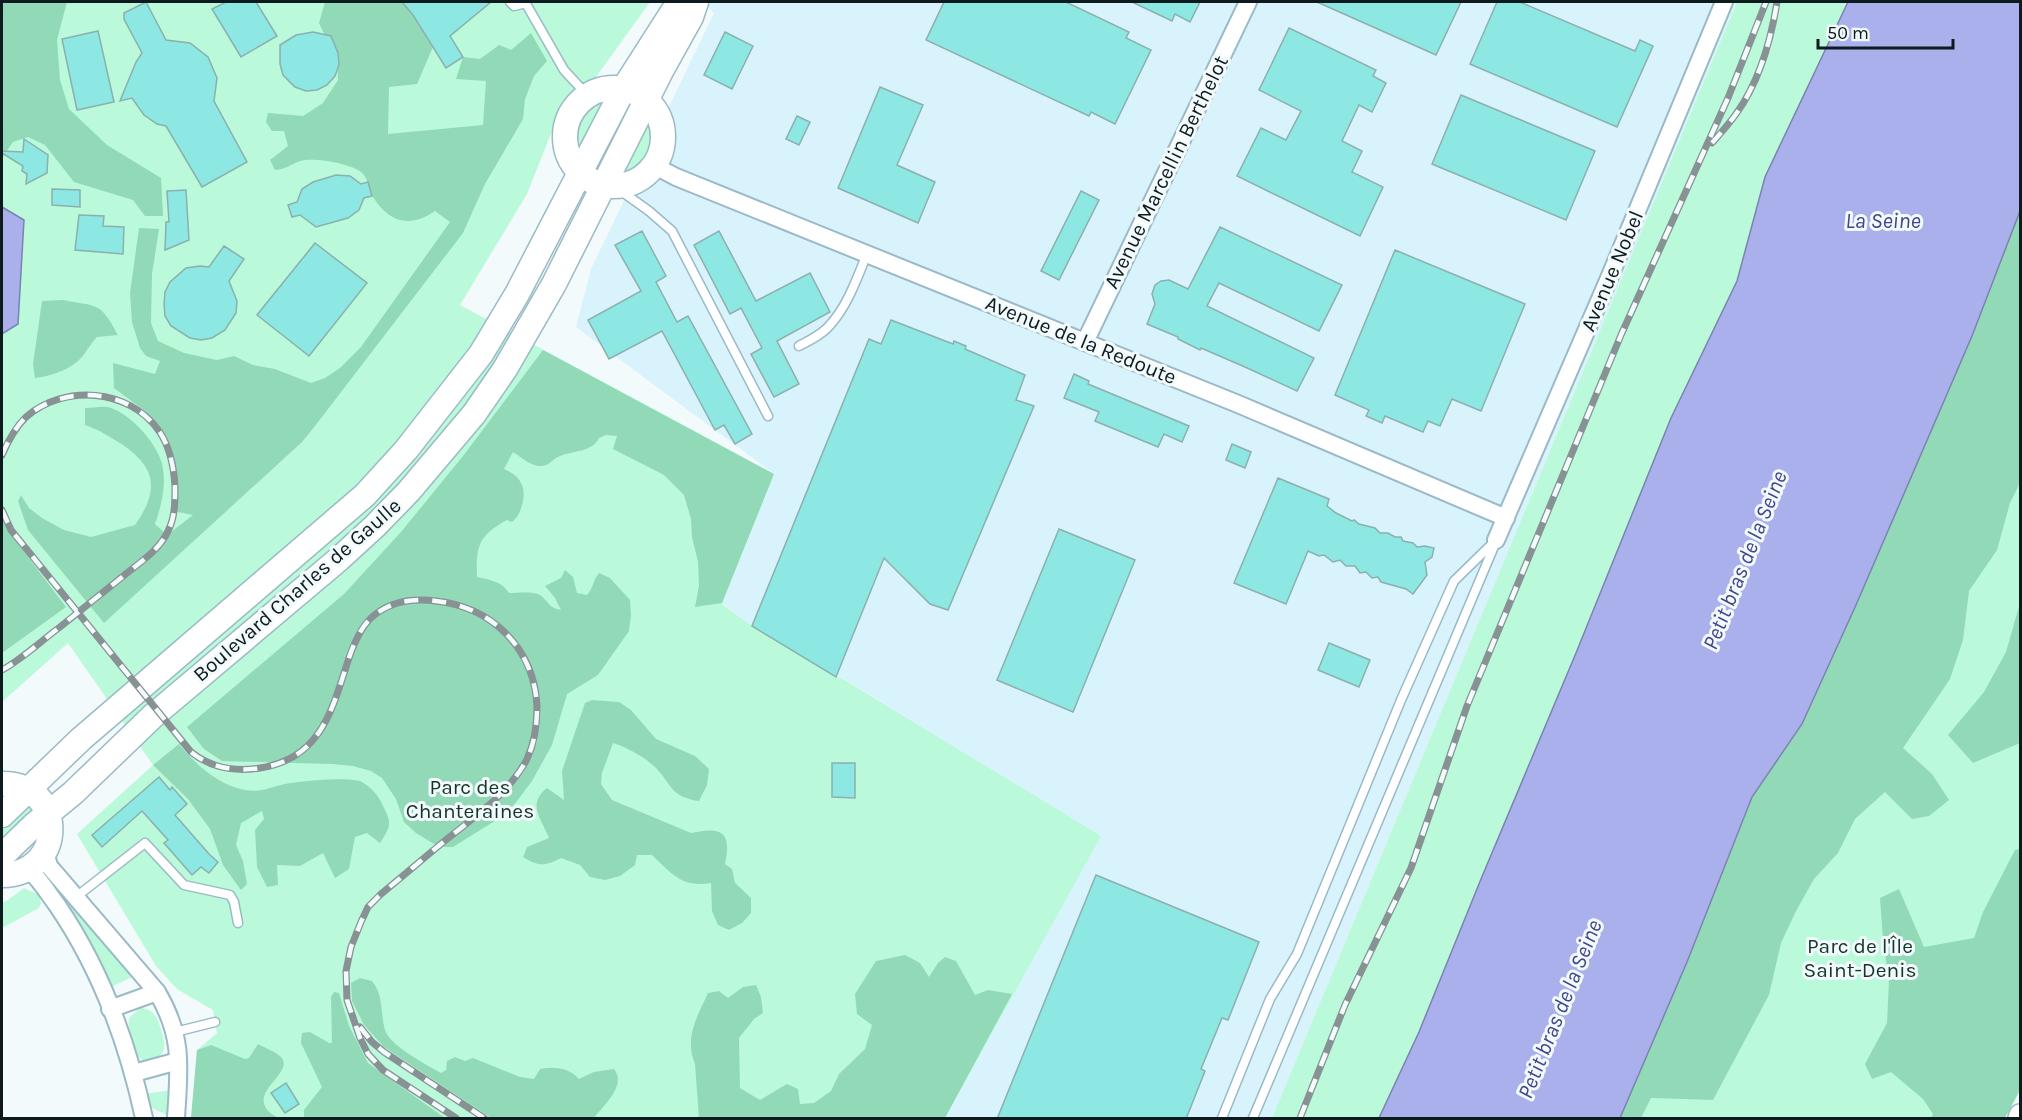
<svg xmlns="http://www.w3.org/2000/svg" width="2022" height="1120" font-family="Karla,sans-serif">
<rect width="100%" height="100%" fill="#f3fafc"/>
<path fill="#d9f3fc" d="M 703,2 L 1737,2 L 1272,1118 L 945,1118 L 1100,836 L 844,679 L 836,677 L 752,626 L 722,603 L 774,474 L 576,327 L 591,269 L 714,13 Z"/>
<g fill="#baf9d9">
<path d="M 2,2 L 650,2 L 596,77 L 570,93 L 560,111 L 527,194 L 460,305 L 774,474 L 722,604 L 752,626 L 836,677 L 843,679 L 1101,836 L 945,1118 L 191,1118 L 197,1050 L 217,1033 L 213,1010 L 177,989 L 156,966 L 77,834 L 153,765 L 68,643 L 2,702 Z"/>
<path d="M 1737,2 L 1848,2 L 1765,177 L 1737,281 L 1671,418 L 1576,653 L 1481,879 L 1419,1032 L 1379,1118 L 1272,1118 Z"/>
<path d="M 602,98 L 605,98 L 605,100 L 577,150 C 569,128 583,107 602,98 Z"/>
<path d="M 649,122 C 657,142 647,168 624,173 Z"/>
<path d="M 2020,211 L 2020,1090 L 2005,1118 L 1620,1118 L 1802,724 Z"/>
<path d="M 27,807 L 32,808 L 30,813 L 2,839 L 2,830 Z"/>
<path d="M 56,884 L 138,974 L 109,988 L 51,887 Z"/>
<path d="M 24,888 L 39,895 L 41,903 L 39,908 L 2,928 L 2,903 L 8,900 Z"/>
<path d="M 140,1008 C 149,1008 155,1013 158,1021 C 161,1029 166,1042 164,1049 C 160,1061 144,1066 137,1055 C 135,1051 134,1045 133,1041 C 130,1033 128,1026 129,1018 Z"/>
<path d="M 172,1090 L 169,1116 L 148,1106 L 145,1094 Z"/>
</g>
<g fill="#92dab7">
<path d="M 2,2 L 67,2 L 57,40 L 60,80 L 69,109 L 107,145 L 161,178 L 163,216 L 145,216 L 133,200 L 74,182 L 45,145 L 28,137 L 13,142 L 2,158 Z"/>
<path d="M 325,2 L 402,2 L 413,15 L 433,47 L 417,84 L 389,87 L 388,134 L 483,125 L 486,81 L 456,79 L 463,57 L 480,59 L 499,45 L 511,50 L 531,33 L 547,61 L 534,76 L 525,99 L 523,119 L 485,184 L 463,233 L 315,426 L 302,442 L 104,623 L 28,530 L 18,501 L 21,495 L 29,508 L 42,518 L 64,530 L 91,537 L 135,525 C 158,492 158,469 123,445 C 108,436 102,431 85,425 L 85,408 C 92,408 101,406 108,407 C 131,413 160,446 163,469 C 166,487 161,507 155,524 L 167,535 L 193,515 L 178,512 L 172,506 L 173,479 L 168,453 L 158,431 L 145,411 L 114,388 L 113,363 L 155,374 L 160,361 L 146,356 L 140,348 L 132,322 L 130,293 L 139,228 L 159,229 L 152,274 L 151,323 L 158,341 L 184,353 L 217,360 L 234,356 L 253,365 L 275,369 L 311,383 L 325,378 L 340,368 L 361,347 L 450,222 L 435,211 C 411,228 389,223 373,197 C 368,188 369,176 358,170 C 346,163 313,157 300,161 C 289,165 287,169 275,170 L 270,160 L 288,146 L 284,131 L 272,131 L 266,122 L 268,113 L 303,116 L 323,103 L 338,80 L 337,61 L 319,23 Z"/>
<path d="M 2020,211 L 2020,483 L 2010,503 L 1997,550 L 1969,591 L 1963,640 L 1950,679 L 1903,748 L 1932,774 L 1949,800 L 1929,816 L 1912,819 L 1885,792 L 1855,819 L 1838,853 L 1814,879 L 1796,911 L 1781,943 L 1769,995 L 1713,1100 L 1651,1098 L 1641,1118 L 1620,1118 L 1687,962 L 1752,797 L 1802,724 L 1856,605 L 1972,336 Z"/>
<path d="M 63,300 C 98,307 100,301 118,335 L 97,337 C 92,342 89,347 85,353 C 75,368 53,376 35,378 L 33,364 L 42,301 Z"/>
<path d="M 543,350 L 774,474 L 722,603 L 695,607 L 699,586 L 698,562 L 692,537 L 691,519 L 684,495 L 664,475 L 613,449 L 617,436 L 606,435 L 599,438 C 593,452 572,451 560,456 C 552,459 549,467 539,466 C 529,465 521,457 513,452 L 504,469 C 521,476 527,488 522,505 C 520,512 518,517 512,522 L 507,520 C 478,536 476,546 477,577 C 489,580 502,581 509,593 C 518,593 533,591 540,595 C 548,601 550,609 561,610 L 555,598 L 545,586 L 561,578 L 565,570 L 573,577 L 577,593 L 587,595 C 593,589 593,580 599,573 L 610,578 L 630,600 L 631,615 L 629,631 L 598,675 L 567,694 L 552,745 L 532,781 L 517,801 L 506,814 L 453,847 L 445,847 L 434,844 L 416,833 L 404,822 L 396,799 L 382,778 L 371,771 L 353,766 L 332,764 L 222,761 L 204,749 L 187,727 L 344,594 L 401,532 L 463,456 Z"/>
<path d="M 2,518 L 9,532 L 66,607 L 2,653 Z"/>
<path d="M 2020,603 L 2020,743 L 1973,763 L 1948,735 L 1984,692 L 2006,652 Z"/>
<path d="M 592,700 L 619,702 L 631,710 L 656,739 L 695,756 L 709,769 L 707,785 L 699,801 C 670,797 672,784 655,767 C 643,756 628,748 613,743 L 602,773 L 601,784 L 612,800 L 691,833 C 722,826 732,832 725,864 L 732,869 L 735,883 L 751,898 L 751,913 L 742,923 L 729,930 L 718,925 L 712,911 L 711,883 C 682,888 671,873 652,855 L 637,855 L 635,865 L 620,876 L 605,880 L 590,877 L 580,865 L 561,858 C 545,866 539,867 523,857 L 527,847 L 549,838 C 542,819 526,805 547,788 L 564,800 L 562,771 L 585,703 Z"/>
<path d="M 179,744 C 196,765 218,785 245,790 C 262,793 270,787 285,784 C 299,781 351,776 362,782 C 372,788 379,796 383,806 C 392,823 391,826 380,843 L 367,833 L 355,837 L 349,869 L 335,878 L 323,853 L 300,866 L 277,865 L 278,885 L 267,887 L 257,867 L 255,830 L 264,819 L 262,811 L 241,823 L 236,845 L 243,861 L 247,884 L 241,890 L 223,865 L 210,829 L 188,799 L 153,765 Z"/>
<path d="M 2020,849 L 2020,1090 L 2005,1118 L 1931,1118 L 1933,1114 L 1923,1099 L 1891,1072 L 1872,1079 L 1865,1064 L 1887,1023 L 1889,981 L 1883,940 L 1880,898 L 1899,889 L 1924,947 L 1974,938 L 1983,912 L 2015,850 Z"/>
<path d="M 905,955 L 920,963 L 929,977 L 938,963 L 945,957 L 956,961 L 975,995 L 988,990 L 1012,994 L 945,1118 L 699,1118 L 695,1064 C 684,1038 697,1017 708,993 L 719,991 L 728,998 L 743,987 L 756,985 L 761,997 L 763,1013 L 754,1019 L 739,1038 L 740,1088 L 760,1100 L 787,1084 L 798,1089 L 800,1104 L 814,1103 L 831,1091 L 839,1074 L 865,1049 L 872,1025 L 857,1014 L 855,994 L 876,961 Z"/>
<path d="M 360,978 L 372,981 C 384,995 380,1013 385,1030 C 390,1046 427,1065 441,1073 L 446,1070 L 447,1061 L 455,1057 L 465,1061 L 473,1058 L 520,1077 L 534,1079 L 540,1069 C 555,1066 569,1068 579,1079 L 594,1072 L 614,1069 C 627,1085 604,1105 594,1118 L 491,1118 L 384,1047 L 364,1025 L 352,1001 L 351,983 Z"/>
<path d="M 334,992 L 339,993 L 349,1026 L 368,1063 L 445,1118 L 304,1118 L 304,1110 L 322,1087 L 301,1043 L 302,1033 L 310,1032 L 329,1043 L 332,1043 L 331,997 Z"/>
<path d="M 258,1044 C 265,1048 274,1051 280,1056 C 299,1073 237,1095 278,1118 L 191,1118 L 197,1050 L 211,1045 L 245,1059 L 249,1058 Z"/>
</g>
<g fill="#aab0ec" stroke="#7b83ae" stroke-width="1.5">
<path d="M 1848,2 L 2020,2 L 2020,211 L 1972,336 L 1856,605 L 1802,724 L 1752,797 L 1687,962 L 1620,1118 L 1379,1118 L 1419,1032 L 1481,879 L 1576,653 L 1671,418 L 1737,281 L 1765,177 Z"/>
<path d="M 2,207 L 24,220 L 18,324 L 2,334 Z"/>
</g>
<g fill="#8de7e3" stroke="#8bb0ae" stroke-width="1.5">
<path d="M 146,2 L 166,40 L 190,43 L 208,57 L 217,78 L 214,101 L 247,162 L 202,187 L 166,126 L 157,124 L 144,115 L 132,98 L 120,101 L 136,62 L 142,53 L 124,19 L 124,13 Z"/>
<path d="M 226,2 L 256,2 L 277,36 L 241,57 L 212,9 Z"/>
<path d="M 402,2 L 491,2 L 450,36 L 463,57 L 446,68 L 413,15 Z"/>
<path d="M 944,2 L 1066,2 L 1129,32 L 1126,38 L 1151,50 L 1115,124 L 1091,112 L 1089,116 L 926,40 Z"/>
<path d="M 1132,2 L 1200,2 L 1190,22 L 1175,14 L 1172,21 Z"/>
<path d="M 1317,2 L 1461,2 L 1436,55 Z"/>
<path d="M 1497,2 L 1520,2 L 1635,51 L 1640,40 L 1653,46 L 1617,127 L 1470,64 Z"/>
<path d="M 1289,28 L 1376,70 L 1373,76 L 1386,83 L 1372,112 L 1359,105 L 1342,141 L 1362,151 L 1352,172 L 1383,187 L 1360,236 L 1237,176 L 1261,128 L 1286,140 L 1301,111 L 1259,90 Z"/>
<path d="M 98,31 L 114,102 L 77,110 L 62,39 Z"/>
<path d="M 313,32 L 331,36 L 338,53 L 339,65 L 335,76 L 327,85 L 317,90 L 306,91 L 295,87 L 283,75 L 280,64 L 280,45 L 296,35 Z"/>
<path d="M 725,32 L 753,46 L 732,89 L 704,75 Z"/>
<path d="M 880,87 L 923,105 L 897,165 L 935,182 L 918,223 L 838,188 Z"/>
<path d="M 1461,95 L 1595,151 L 1566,220 L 1432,164 Z"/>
<path d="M 797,116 L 810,122 L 799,145 L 786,139 Z"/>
<path d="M 24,139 L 48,155 L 47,173 L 26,184 L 27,174 L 22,171 L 23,166 L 2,153 L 2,151 L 23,152 Z"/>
<path d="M 336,175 L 350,176 L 361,184 L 368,182 L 372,196 L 364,198 L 359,210 L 348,218 L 316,227 L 300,215 L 292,217 L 288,205 L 297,202 L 302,189 L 313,182 Z"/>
<path d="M 52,189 L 80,190 L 80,207 L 52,205 Z"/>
<path d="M 186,190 L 189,240 L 165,250 L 166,222 L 169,222 L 167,191 Z"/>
<path d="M 1081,191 L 1099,200 L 1059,280 L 1041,271 Z"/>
<path d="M 79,215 L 104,216 L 103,226 L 124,227 L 123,254 L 75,250 Z"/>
<path d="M 1220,227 L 1342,285 L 1319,331 L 1219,283 L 1207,306 L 1314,358 L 1297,391 L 1245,367 L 1201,348 L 1200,350 L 1178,339 L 1178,337 L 1147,324 L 1155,304 L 1152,294 L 1155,285 L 1161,281 L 1169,280 L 1188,289 Z"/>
<path d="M 642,231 L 666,276 L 656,282 L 677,322 L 688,316 L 752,434 L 735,444 L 724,425 L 715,430 L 662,331 L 609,359 L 588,320 L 641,291 L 615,245 Z"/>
<path d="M 719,231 L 756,301 L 810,273 L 830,312 L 777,341 L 799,384 L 774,397 L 751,354 L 762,348 L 741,308 L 730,314 L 694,245 Z"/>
<path d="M 315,243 L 367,283 L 309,356 L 257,315 Z"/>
<path d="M 224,246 L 244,259 L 229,281 L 237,301 L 236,313 L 225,330 L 212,338 L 201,340 L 190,338 L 171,326 L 165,316 L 164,304 L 165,292 L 170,282 L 186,268 L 200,266 L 209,267 Z"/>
<path d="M 1395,250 L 1525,304 L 1481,411 L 1452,399 L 1440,426 L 1428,421 L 1423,432 L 1385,416 L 1382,423 L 1366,416 L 1369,410 L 1335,395 Z"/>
<path d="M 891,320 L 953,344 L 954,341 L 966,346 L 965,349 L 1025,375 L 1016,400 L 1034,406 L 948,610 L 930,604 L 884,558 L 836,677 L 752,626 L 869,339 L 881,344 Z"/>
<path d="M 1074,374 L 1089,381 L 1088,384 L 1189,426 L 1182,442 L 1164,434 L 1158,447 L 1095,421 L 1099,412 L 1064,398 Z"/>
<path d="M 1232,444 L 1251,452 L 1245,468 L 1226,460 Z"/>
<path d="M 1278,478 L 1329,499 L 1327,506 L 1336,513 L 1352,521 L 1354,520 L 1359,524 L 1375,528 L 1380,533 L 1388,533 L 1395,537 L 1401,537 L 1403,541 L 1413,543 L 1417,547 L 1425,546 L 1434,548 L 1432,557 L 1425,562 L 1427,575 L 1413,594 L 1406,589 L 1381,582 L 1378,577 L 1372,578 L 1366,572 L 1360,573 L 1355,566 L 1346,566 L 1340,560 L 1333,562 L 1324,555 L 1319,556 L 1308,551 L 1286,604 L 1234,583 Z"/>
<path d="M 1059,529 L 1135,560 L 1073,712 L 997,680 Z"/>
<path d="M 1329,643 L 1370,660 L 1359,687 L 1318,670 Z"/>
<path d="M 832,763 L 855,763 L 855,798 L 832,797 Z"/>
<path d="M 159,777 L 170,790 L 172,787 L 187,804 L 175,815 L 209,854 L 218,862 L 209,873 L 201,867 L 192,875 L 164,843 L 168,840 L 142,811 L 102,847 L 92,835 Z"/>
<path d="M 1096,875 L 1259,942 L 1228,1020 L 1222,1018 L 1201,1069 L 1205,1071 L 1186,1119 L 997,1119 Z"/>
<path d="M 286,1083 L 299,1104 L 285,1113 L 271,1093 Z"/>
</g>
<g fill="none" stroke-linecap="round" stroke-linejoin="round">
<g stroke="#99bac6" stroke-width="11">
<g id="service">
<path d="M 510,2 L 514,6 L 526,3"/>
<path d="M 525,2 L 564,70 L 587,95"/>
<path d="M 614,186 L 649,211 L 672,231 L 768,416"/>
<path d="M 799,346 C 810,340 822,335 830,325 C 848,305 857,278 867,254"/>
<path d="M 76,897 L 145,843 L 184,885 L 230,895 L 234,902 L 238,923"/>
<path d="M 175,1032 L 215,1022"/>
<path d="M 1222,1118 L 1270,999 L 1297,954 L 1401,700 L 1454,581 L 1496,540"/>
<path d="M 1253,1118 L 1495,544"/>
</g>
</g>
<g stroke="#99bac6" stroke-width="20">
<g id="minor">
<path d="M 655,166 L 676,177 L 1238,404 L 1506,518"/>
<path d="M 1085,342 L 1248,2"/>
<path d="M 1496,540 L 1610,276 L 1724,2"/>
<path d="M 45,852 L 49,866 L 157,992 C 184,1037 179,1069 176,1118"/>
<path d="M 28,869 C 40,879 48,893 57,905 C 100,968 128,1044 144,1118"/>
<path d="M 110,1009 L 157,992"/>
<path d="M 134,1073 L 178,1061"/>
</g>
</g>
<g stroke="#99bac6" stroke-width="24">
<path id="tertiary" d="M 2019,1118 L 2020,1115"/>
</g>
<g stroke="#99bac6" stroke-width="27">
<g id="secondary">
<circle cx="614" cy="137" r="49"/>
<path d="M 2,784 C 66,783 67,874 2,875"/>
<path d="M 2,815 L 81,739 L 365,495 L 406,450 L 481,354 L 517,294 L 624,88 L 679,2"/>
<path d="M 2,856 L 34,825 L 73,793 L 154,715 L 339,559 L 375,526 L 409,491 L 474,414 L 505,369 L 554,284 L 661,71 L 691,17 L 696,2"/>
</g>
</g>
<use href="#service" stroke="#fff" stroke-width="8"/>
<use href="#minor" stroke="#fff" stroke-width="16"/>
<use href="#tertiary" stroke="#fff" stroke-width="21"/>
<use href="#secondary" stroke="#fff" stroke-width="24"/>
<g stroke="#889194" stroke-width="7">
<g id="rail">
<path d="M 1712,143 C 1720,134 1729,124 1736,114 C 1759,82 1771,40 1777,2"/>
<path d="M 2,455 C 8,441 15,428 26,417 C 64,384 129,388 159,431 C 170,447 174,468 175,487 C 175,502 175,518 168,531 C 160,549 142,561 127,573 C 105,591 82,609 60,627 C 41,641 22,659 2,670"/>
<path d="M 2,510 L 11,530 L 191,752 C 211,768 235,772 260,768 C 319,759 331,714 347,664 C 352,648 359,629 372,617 C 390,601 413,598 436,601 C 492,607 534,648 537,706 C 537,724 535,742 527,759 C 510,792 476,816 447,839 C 425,857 403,876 381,894 L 368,907 L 361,922 L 351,947 L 346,971 L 347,1000 L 360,1038 L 368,1054 L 383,1070 L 456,1118"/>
<path d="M 360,1027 L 372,1042 L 384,1052 L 484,1118"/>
<path d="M 1300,1118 L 1345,1005 L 1411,868 L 1467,706 L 1621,335 L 1728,98 L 1766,2"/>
</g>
</g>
<use href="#rail" stroke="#f3fafc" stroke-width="4.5" stroke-dasharray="14" stroke-linecap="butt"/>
</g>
<g text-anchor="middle" stroke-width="6" stroke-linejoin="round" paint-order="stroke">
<g font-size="21" fill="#0d1a1e" stroke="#f3fafc">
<text transform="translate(1166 172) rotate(-64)" y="7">Avenue Marcellin Berthelot</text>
<text transform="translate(1612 271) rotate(-67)" y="7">Avenue Nobel</text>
<text transform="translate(1081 340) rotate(22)" y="7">Avenue de la Redoute</text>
<text transform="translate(297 590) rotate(-41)" y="7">Boulevard Charles de Gaulle</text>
</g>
<g font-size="21" fill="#143527" stroke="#f3fafc">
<text x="470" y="794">Parc des<tspan x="470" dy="24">Chanteraines</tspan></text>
<text x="1860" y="953">Parc de l'Île<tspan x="1860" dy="24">Saint-Denis</tspan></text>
</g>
<g font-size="22" font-style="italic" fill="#44448c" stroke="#f3fafc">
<text x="1883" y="228">La Seine</text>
<text transform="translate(1744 560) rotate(-68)" y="8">Petit bras de la Seine</text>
<text transform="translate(1559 1009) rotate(-68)" y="8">Petit bras de la Seine</text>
</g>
</g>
<rect width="2022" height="1120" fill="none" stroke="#0d1a1e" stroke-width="6"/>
<path d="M1818 39v9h135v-9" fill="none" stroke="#0d1a1e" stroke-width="3"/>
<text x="1827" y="39" font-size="18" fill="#0d1a1e" stroke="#f3fafc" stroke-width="4.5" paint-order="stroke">50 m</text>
</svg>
